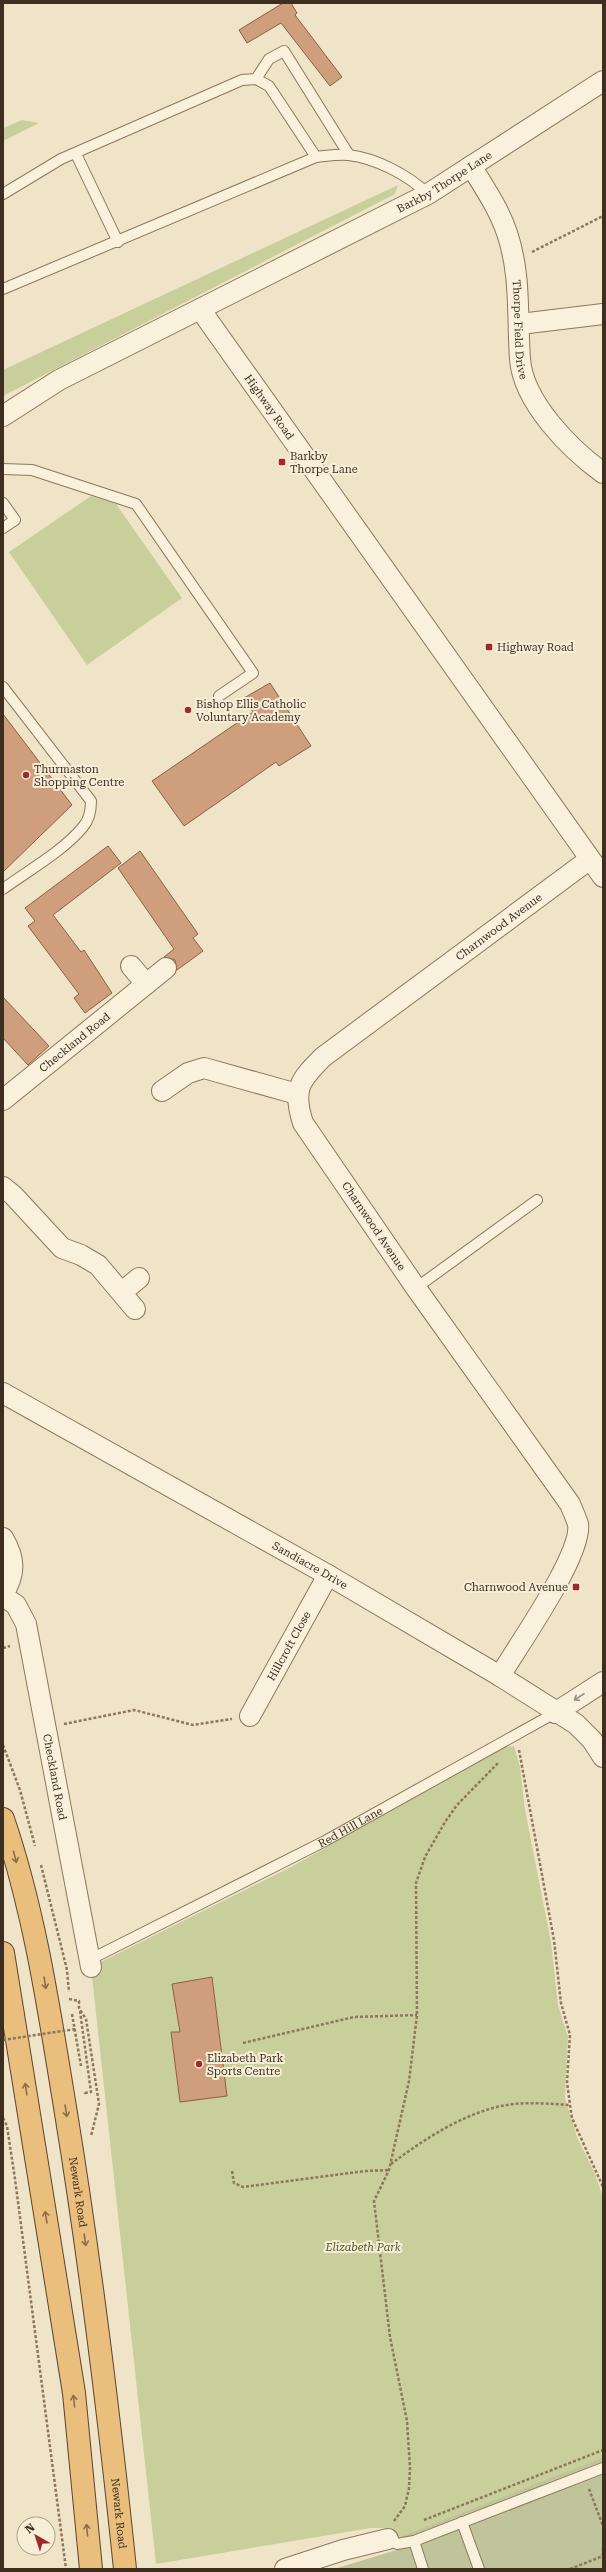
<svg xmlns="http://www.w3.org/2000/svg" width="606" height="2572" font-family="'Roboto Serif',serif">
<rect width="100%" height="100%" fill="#f0e4c8"/>
<g fill="#c9cf9b">
<path d="M 22,120 L 39,123 L 3,141 L 3,128 Z"/>
<path d="M 398,185 L 395,194 L 3,396 L 3,370 Z"/>
<path d="M 91,496 L 116,504 L 182,598 L 87,665 L 9,552 Z"/>
<path d="M 514,1746 L 520,1767 L 525,1810 L 551,1942 L 558,2005 L 568,2037 L 565,2098 L 577,2137 L 595,2174 L 603,2197 L 603,2457 L 399,2537 L 389,2528 L 371,2528 L 156,2564 L 91,1967 L 293,1866 L 505,1747 Z"/>
</g>
<path fill="#bfc49a" d="M 603,2457 L 603,2569 L 334,2569 L 403,2548 L 399,2537 Z"/>
<g fill="#cf9f7d" stroke="#8d5f41">
<path d="M 283,3 L 291,3 L 297,13 L 295,15 L 342,77 L 330,86 L 281,23 L 247,43 L 239,30 Z"/>
<path d="M 270,683 L 311,746 L 279,766 L 276,762 L 184,826 L 152,781 L 253,712 L 244,698 Z"/>
<path d="M 3,714 L 72,805 L 3,872 Z"/>
<path d="M 108,846 L 121,863 L 53,915 L 81,952 L 84,950 L 112,993 L 85,1013 L 74,998 L 79,994 L 28,926 L 35,921 L 25,908 Z"/>
<path d="M 140,851 L 198,934 L 193,938 L 203,951 L 177,970 L 175,960 L 164,957 L 174,949 L 118,868 Z"/>
<path d="M 3,997 L 49,1046 L 28,1065 L 3,1038 Z"/>
<path d="M 212,1977 L 227,2096 L 180,2102 L 171,2032 L 180,2032 L 172,1984 Z"/>
</g>
<g fill="none" stroke-linecap="round" stroke-linejoin="round">
<g stroke="#8d765c" stroke-width="12">
<g id="service">
<path d="M 256,79 L 269,59 L 284,51 L 349,155"/>
<path d="M 76,154 L 118,242"/>
<path d="M 3,194 L 61,159 L 242,80 L 256,79 L 269,86 L 316,157"/>
<path d="M 3,289 L 316,157 C 327,156 337,154 348,155 C 376,158 408,175 428,194"/>
<path d="M 3,469 L 32,470 L 136,504 L 253,673 L 219,696"/>
<path d="M 3,503 L 15,520 L 3,528"/>
<path d="M 3,687 L 91,801 C 91,810 89,820 83,827 C 62,852 29,870 3,889"/>
<path d="M 416,1288 L 537,1200"/>
<path id="s1" d="M 91,1959 L 325,1841 L 555,1713"/>
<path d="M 462,2522 L 479,2569"/>
<path d="M 388,2539 L 397,2544 L 414,2541 L 603,2468"/>
<path d="M 414,2541 L 423,2569"/>
</g>
</g>
<g stroke="#8d765c" stroke-width="22">
<g id="minor">
<path id="s2" d="M 471,166 C 484,187 499,209 507,233 C 521,274 517,316 520,359 C 523,402 570,449 603,473"/>
<path id="s3" d="M 200,309 L 603,877"/>
<path d="M 520,324 L 603,314"/>
<path id="s4" d="M 3,416 L 59,380 L 428,194 L 603,81"/>
<path d="M 131,966 L 146,984"/>
<path d="M 162,1091 L 188,1073 L 204,1068 L 297,1094"/>
<path id="s5" d="M 3,1100 L 166,968"/>
<path d="M 3,1187 L 13,1195 L 62,1248 L 81,1255 L 98,1265 L 135,1309"/>
<path d="M 122,1292 L 139,1278"/>
<path id="s6" d="M 3,1393 L 328,1575 L 500,1676 L 576,1724 L 592,1740 L 603,1757"/>
<path d="M 3,1538 C 15,1558 16,1574 3,1594"/>
<path id="s7" d="M 3,1596 L 16,1605 L 26,1624 L 91,1967"/>
<path id="s8" d="M 500,1676 C 517,1647 583,1554 578,1524 C 576,1518 573,1511 570,1504 L 416,1288 L 303,1123 C 292,1089 300,1080 323,1057 L 590,859"/>
<path d="M 555,1713 L 603,1682"/>
<path id="s9" d="M 250,1716 L 328,1575"/>
<path d="M 285,2569 L 343,2550 L 388,2539"/>
</g>
</g>
<g stroke="#5b4430" stroke-width="24">
<g id="trunk">
<path id="s10" d="M 3,1819 C 35,1913 49,2010 65,2107 C 90,2260 109,2414 125,2569"/>
<path d="M 3,1953 L 74,2393 L 91,2569"/>
</g>
</g>
<g stroke="#8d765c" stroke-width="2.5" stroke-dasharray="3 2" stroke-linecap="butt">
<path d="M 532,252 L 603,216"/>
<path d="M 3,1648 L 10,1646"/>
<path d="M 64,1724 L 134,1710 L 193,1725 L 232,1719"/>
<path d="M 3,1745 L 20,1790 L 35,1846"/>
<path d="M 519,1750 L 554,1940 L 561,2003 L 570,2035 L 567,2082 L 570,2105 L 572,2118 L 603,2187"/>
<path d="M 41,1865 L 67,1970 L 69,1992"/>
<path d="M 69,1999 L 79,2001 L 79,2008 L 86,2019 L 99,2104 L 91,2136"/>
<path d="M 80,2011 L 91,2092 L 85,2093 L 85,2091"/>
<path d="M 72,2014 L 81,2066"/>
<path d="M 243,2043 L 354,2017 L 417,2015"/>
<path d="M 3,2118 L 7,2126 L 15,2179 L 66,2569"/>
<path d="M 391,2164 C 426,2138 469,2109 514,2104 C 532,2102 552,2104 570,2105"/>
<path d="M 232,2171 L 234,2183 L 243,2187 L 365,2171 L 389,2170"/>
<path d="M 589,2489 L 603,2526"/>
<path d="M 424,2520 L 603,2450"/>
<path d="M 394,2521 L 405,2506 L 409,2488 L 410,2468 L 407,2421 L 390,2337 L 374,2201 L 389,2170 L 409,2081 L 417,2015 L 416,1883 L 425,1857 L 445,1822 L 457,1805 L 499,1762"/>
<path d="M 603,2556 L 603,2546"/>
<path d="M 570,2569 L 603,2556"/>
</g>
<use href="#service" stroke="#faf1dc" stroke-width="10"/>
<use href="#minor" stroke="#faf1dc" stroke-width="20"/>
<use href="#trunk" stroke="#eabe7c" stroke-width="22"/>
<path stroke="#8d765c" stroke-width="2.5" stroke-dasharray="3 2" stroke-linecap="butt" d="M 3,2040 L 76,2029"/>
</g>
<defs><path id="oneway-shaft" d="M-6 0H5M1.5-3L5.5 0L1.5 3" fill="none" stroke-width="1.6" stroke-linecap="round" stroke-linejoin="round"/></defs>
<use stroke="#9c907e" href="#oneway-shaft" transform="translate(579 1697) rotate(147)"/>
<g stroke="#8b6f49">
<use href="#oneway-shaft" transform="translate(15 1857) rotate(75)"/>
<use href="#oneway-shaft" transform="translate(45 1983) rotate(81)"/>
<use href="#oneway-shaft" transform="translate(26 2089) rotate(-99)"/>
<use href="#oneway-shaft" transform="translate(66 2111) rotate(81)"/>
<use href="#oneway-shaft" transform="translate(46 2217) rotate(-99)"/>
<use href="#oneway-shaft" transform="translate(85 2240) rotate(82)"/>
<use href="#oneway-shaft" transform="translate(74 2401) rotate(-96)"/>
<use href="#oneway-shaft" transform="translate(87 2530) rotate(-96)"/>
</g>
<g fill="#9e2a2b" stroke="#f7eed8" stroke-width="1.5">
<rect x="278" y="458" width="8" height="8" rx="2"/>
<rect x="485" y="643" width="8" height="8" rx="2"/>
<circle cx="188" cy="710" r="4"/>
<circle cx="26" cy="775" r="4"/>
<rect x="572" y="1583" width="8" height="8" rx="2"/>
<circle cx="199" cy="2064" r="4"/>
</g>
<g text-anchor="middle" stroke-width="4" stroke-linejoin="round" paint-order="stroke">
<g font-size="11" fill="#3d2e20" stroke="#f7eed8">
<text dy="4" stroke="none"><textPath href="#s4" startOffset="500">Barkby Thorpe Lane</textPath></text>
<text dy="4" stroke="none"><textPath href="#s2" startOffset="174">Thorpe Field Drive</textPath></text>
<text dy="4" stroke="none"><textPath href="#s3" startOffset="120">Highway Road</textPath></text>
<text dy="4" stroke="none"><textPath href="#s8" startOffset="953">Charnwood Avenue</textPath></text>
<text dy="4" stroke="none"><textPath href="#s5" startOffset="92">Checkland Road</textPath></text>
<text transform="translate(374 1226) rotate(56)" y="4">Charnwood Avenue</text>
<text dy="4" stroke="none"><textPath href="#s6" startOffset="352">Sandiacre Drive</textPath></text>
<text dy="4" stroke="none"><textPath href="#s9" startOffset="80">Hillcroft Close</textPath></text>
<text dy="4" stroke="none"><textPath href="#s7" startOffset="193">Checkland Road</textPath></text>
<text dy="4" stroke="none"><textPath href="#s1" startOffset="291">Red Hill Lane</textPath></text>
<text dy="4" stroke="none"><textPath href="#s10" startOffset="381">Newark Road</textPath></text>
<text dy="4" stroke="none"><textPath href="#s10" startOffset="705">Newark Road</textPath></text>
</g>
<g font-size="11" fill="#3d2e20" stroke="#f7eed8" text-anchor="start">
<text x="290" y="460">Barkby<tspan x="290" dy="13">Thorpe Lane</tspan></text>
<text x="497" y="651">Highway Road</text>
<text x="196" y="708">Bishop Ellis Catholic<tspan x="196" dy="13">Voluntary Academy</tspan></text>
<text x="34" y="773">Thurmaston<tspan x="34" dy="13">Shopping Centre</tspan></text>
<text x="568" y="1591" text-anchor="end">Charnwood Avenue</text>
<text x="207" y="2062">Elizabeth Park<tspan x="207" dy="13">Sports Centre</tspan></text>
</g>
<g font-size="11" font-style="italic" fill="#4d5a26" stroke="#f7eed8">
<text x="363" y="2251">Elizabeth Park</text>
</g>
</g>
<rect width="606" height="2572" fill="none" stroke="#3d2e20" stroke-width="8"/>
<g transform="translate(36 2536) rotate(321)"><circle r="19" fill="#f7eed8" stroke="#ada18e"/>
<path d="M0-3L7 15L0 10L-7 15Z" fill="#9e2a2b"/>
<text y="-6" font-size="11" font-weight="bold" text-anchor="middle" fill="#3d2e20">N</text>
</g>
</svg>
